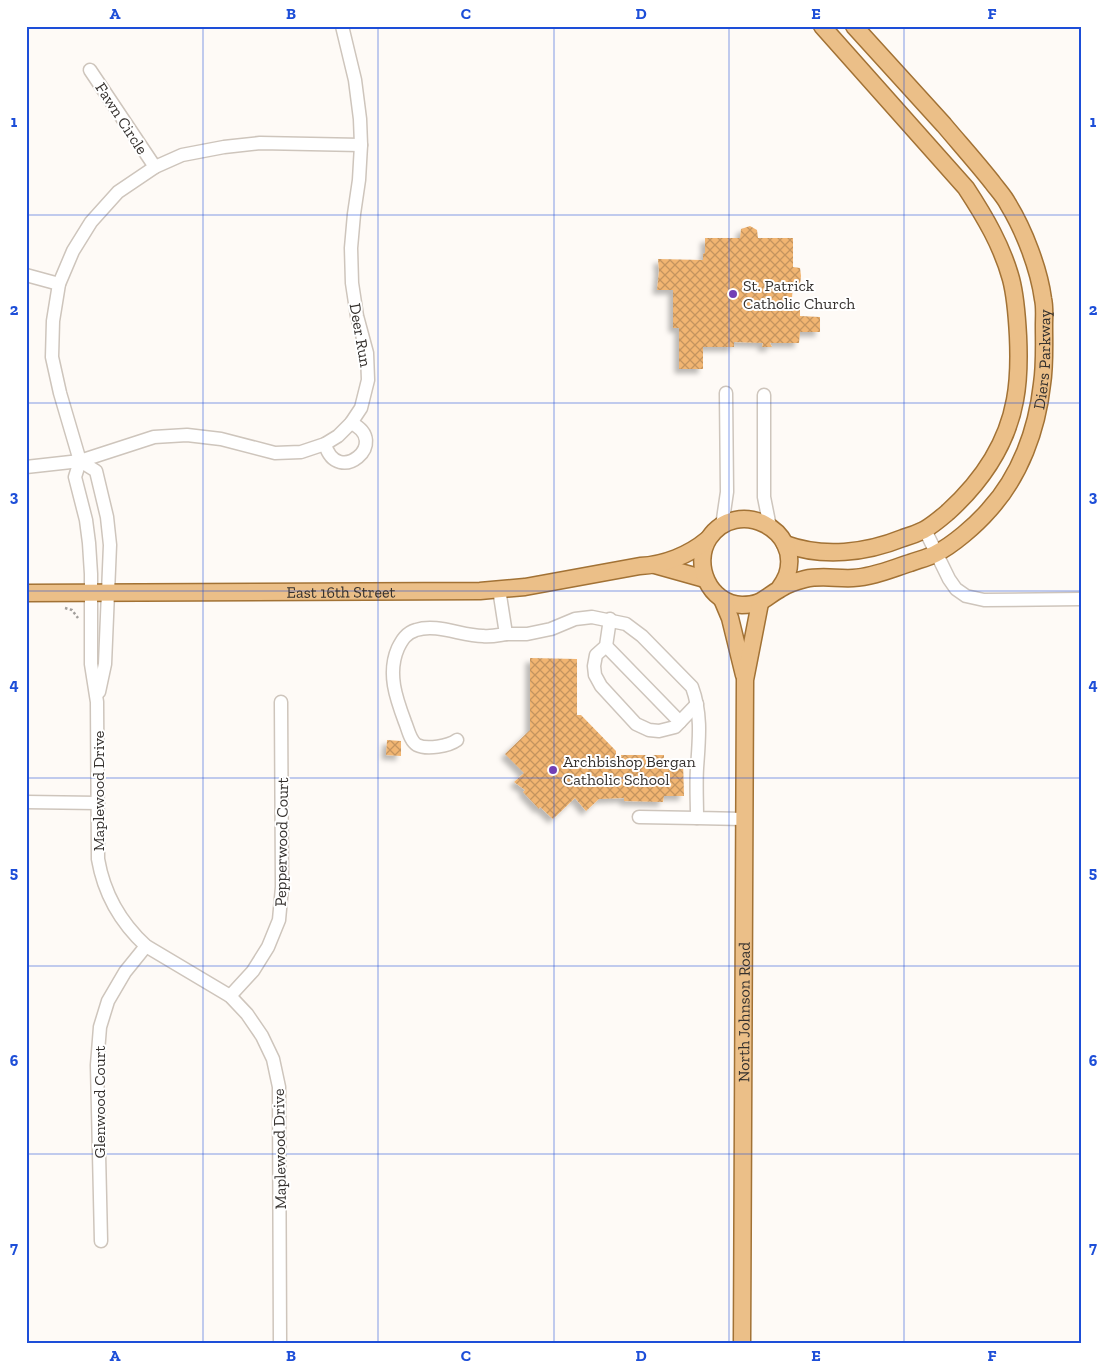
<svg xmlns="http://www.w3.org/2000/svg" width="1107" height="1369" font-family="'Zilla Slab',serif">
<defs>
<pattern id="building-cross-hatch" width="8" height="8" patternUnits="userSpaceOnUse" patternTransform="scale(1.25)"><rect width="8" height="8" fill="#f1b572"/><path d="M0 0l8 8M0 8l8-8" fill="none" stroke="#c4945e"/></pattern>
<filter id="shadow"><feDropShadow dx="-4.5" dy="4.5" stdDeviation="2.5" flood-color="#0004"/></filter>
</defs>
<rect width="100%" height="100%" fill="#fefaf6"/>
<g fill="url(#building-cross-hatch)" filter="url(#shadow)">
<path d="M 750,226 L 757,230 L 758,238 L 793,238 L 793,267 L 800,268 L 801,276 L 800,285 L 793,284 L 792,298 L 789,298 L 789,305 L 800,305 L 800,316 L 820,317 L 820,332 L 800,332 L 799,343 L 770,343 L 772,347 L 762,347 L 763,343 L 734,342 L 734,347 L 703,347 L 703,369 L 679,369 L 679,328 L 673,328 L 673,290 L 657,290 L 659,271 L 658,259 L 703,260 L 703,254 L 705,253 L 705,238 L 740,238 L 741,229 Z"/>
<path d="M 530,658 L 577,659 L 577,715 L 581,715 L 616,751 L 616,755 L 664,755 L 664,761 L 683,761 L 684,796 L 664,796 L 663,802 L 624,801 L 624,798 L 599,799 L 586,811 L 575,798 L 553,819 L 540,807 L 539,809 L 523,792 L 525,790 L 514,782 L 524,773 L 505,754 L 530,730 Z"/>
<path d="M 387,740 L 401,741 L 401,756 L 386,755 Z"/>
</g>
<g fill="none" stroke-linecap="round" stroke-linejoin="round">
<g stroke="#cec5bc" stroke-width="15">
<g id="minor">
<path d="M 90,70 L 155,167"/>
<path d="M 26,275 L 59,284"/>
<path d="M 764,395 L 764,497 L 770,527"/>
<path d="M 325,444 C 337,488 392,442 351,423"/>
<path d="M 80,461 L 96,471 L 107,517 L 110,545 L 105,664 L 99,692"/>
<path d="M 26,467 L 80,461 L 154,437 L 187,435 L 221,439 L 275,453 L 301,452 L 325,444 L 338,436 L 351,423 L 361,408 L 368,380 L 367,353 L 357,316 L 352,283 L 351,248 L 354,214 L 359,180 L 361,145 L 360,119 L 355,80 L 342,26"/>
<path d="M 722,526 L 727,492 L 726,393"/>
<path d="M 925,530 L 949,579 L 956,589 L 966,596 L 984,600 L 1081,599"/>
<path d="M 610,619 L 606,646 L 596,655 L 594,666 L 595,675 L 601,686 L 636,724 L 649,730 L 659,731 L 675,727 L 697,704"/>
<path d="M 506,634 L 527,634 L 551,629 L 575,619 L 592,617 L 626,624 L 642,636 L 692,687 C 702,714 699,740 697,768 C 696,784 697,802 697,818 L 743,819"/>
<path d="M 606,646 L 680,722"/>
<path d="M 457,740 C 449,746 427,750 417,745 C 410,741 408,729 405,722 C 396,698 387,673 398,648 C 402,640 406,633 416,630 C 437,623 462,636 483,636 C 491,637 499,635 506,634 L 499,589"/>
<path d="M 26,802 L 98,803"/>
<path d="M 639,817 L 697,818"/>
<path d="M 230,996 L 253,971 L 268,947 L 279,920 L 282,887 L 281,702"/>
<path d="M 101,1241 L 97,1065 L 100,1027 L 108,1001 L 125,972 L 146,946"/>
<path d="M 280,1343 L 279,1087 L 273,1059 L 262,1036 L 247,1014 L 230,996 L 146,946 C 120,922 104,894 98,859 L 97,702 L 91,664 L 91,574 L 89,543 L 86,520 L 75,477 L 80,461 L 60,393 L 52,357 L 53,321 L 59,284 L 73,251 L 91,222 L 118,192 L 155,167 L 182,155 L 224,147 L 260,143 L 361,145"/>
</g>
</g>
<g stroke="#a27235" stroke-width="19">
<g id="major">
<path d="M 785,544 C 823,558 866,553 903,538 C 910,536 918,533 924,530 C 933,525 941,518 948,512 C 981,482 1007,444 1015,400 C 1019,379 1019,357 1018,336 C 1017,317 1016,298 1011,279 C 1002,246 985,217 966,188 L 822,26"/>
<path d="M 655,565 L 705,579"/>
<path id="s1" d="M 779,589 C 782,585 785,580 787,575 C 802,529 737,497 709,538 C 692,564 709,604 742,605 C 763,605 765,597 780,589 C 787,584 797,581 805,579 C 822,575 837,579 853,578 C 873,577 891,569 910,563 C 918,560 927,558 935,554 C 953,545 976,525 989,510 C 1020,476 1037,430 1042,384 C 1045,365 1044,345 1044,325 C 1044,317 1045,307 1043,299 C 1039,269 1024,230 1008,204 C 1004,196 997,189 992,182 C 977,163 960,144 944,125 C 914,92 884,59 854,26"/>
<path id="s2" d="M 26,593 L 480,591 L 525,587 L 640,566 C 664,565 689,555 707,540"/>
<path d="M 722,599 L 730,618 L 744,675"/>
<path id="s3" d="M 742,1343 L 745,680 L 760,603"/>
</g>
</g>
<path stroke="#a29e9b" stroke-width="2.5" stroke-dasharray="2.5 2.5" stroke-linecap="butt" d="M 65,608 L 72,610 L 78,618"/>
<use href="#minor" stroke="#fff" stroke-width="12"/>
<use href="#major" stroke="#ebbf88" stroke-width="16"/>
</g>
<path fill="none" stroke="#1d4ed8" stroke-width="1" stroke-opacity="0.55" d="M 203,26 L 203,1343M 378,26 L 378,1343M 554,26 L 554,1343M 729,26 L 729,1343M 904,26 L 904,1343M 26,215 L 1081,215M 26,403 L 1081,403M 26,591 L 1081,591M 26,778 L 1081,778M 26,966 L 1081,966M 26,1154 L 1081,1154"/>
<g fill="#723fb6" stroke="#fff" stroke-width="2">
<circle cx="733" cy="294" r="5"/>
<circle cx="553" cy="770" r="5"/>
</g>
<g text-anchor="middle" stroke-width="4" stroke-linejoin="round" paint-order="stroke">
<g font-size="16" fill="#34302d" stroke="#fff">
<text transform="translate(122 118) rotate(57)" y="6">Fawn Circle</text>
<text transform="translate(361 335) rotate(80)" y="6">Deer Run</text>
<text dy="6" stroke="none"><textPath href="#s1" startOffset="666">Diers Parkway</textPath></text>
<text dy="6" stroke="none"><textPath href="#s2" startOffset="315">East 16th Street</textPath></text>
<text transform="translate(98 791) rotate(-90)" y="6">Maplewood Drive</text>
<text transform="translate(281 842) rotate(-89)" y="6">Pepperwood Court</text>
<text dy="6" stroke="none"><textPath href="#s3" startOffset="331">North Johnson Road</textPath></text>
<text transform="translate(99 1102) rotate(-90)" y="6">Glenwood Court</text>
<text transform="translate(279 1149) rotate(-91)" y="6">Maplewood Drive</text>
</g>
<g font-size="16" fill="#34302d" stroke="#fff" text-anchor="start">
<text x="743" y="291">St. Patrick<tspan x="743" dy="18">Catholic Church</tspan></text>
<text x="563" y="767">Archbishop Bergan<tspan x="563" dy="18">Catholic School</tspan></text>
</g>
</g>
<rect width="1107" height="1369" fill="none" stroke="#ffffff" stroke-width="55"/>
<rect x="28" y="28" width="1052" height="1314" fill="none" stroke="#1d4ed8" stroke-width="2"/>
<g font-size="16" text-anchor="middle" font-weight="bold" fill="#1d4ed8">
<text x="115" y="19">A</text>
<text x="291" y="19">B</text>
<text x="466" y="19">C</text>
<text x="641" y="19">D</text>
<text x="816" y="19">E</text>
<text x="992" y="19">F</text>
<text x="14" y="127">1</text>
<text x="1093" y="127">1</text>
<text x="14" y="315">2</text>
<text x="1093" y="315">2</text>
<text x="14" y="502">3</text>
<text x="1093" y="502">3</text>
<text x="14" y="690">4</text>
<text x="1093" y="690">4</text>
<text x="14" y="878">5</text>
<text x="1093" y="878">5</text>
<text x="14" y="1066">6</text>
<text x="1093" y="1066">6</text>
<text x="14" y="1253">7</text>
<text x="1093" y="1253">7</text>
<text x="115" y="1361">A</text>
<text x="291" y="1361">B</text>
<text x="466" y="1361">C</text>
<text x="641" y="1361">D</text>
<text x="816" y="1361">E</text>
<text x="992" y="1361">F</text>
</g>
</svg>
